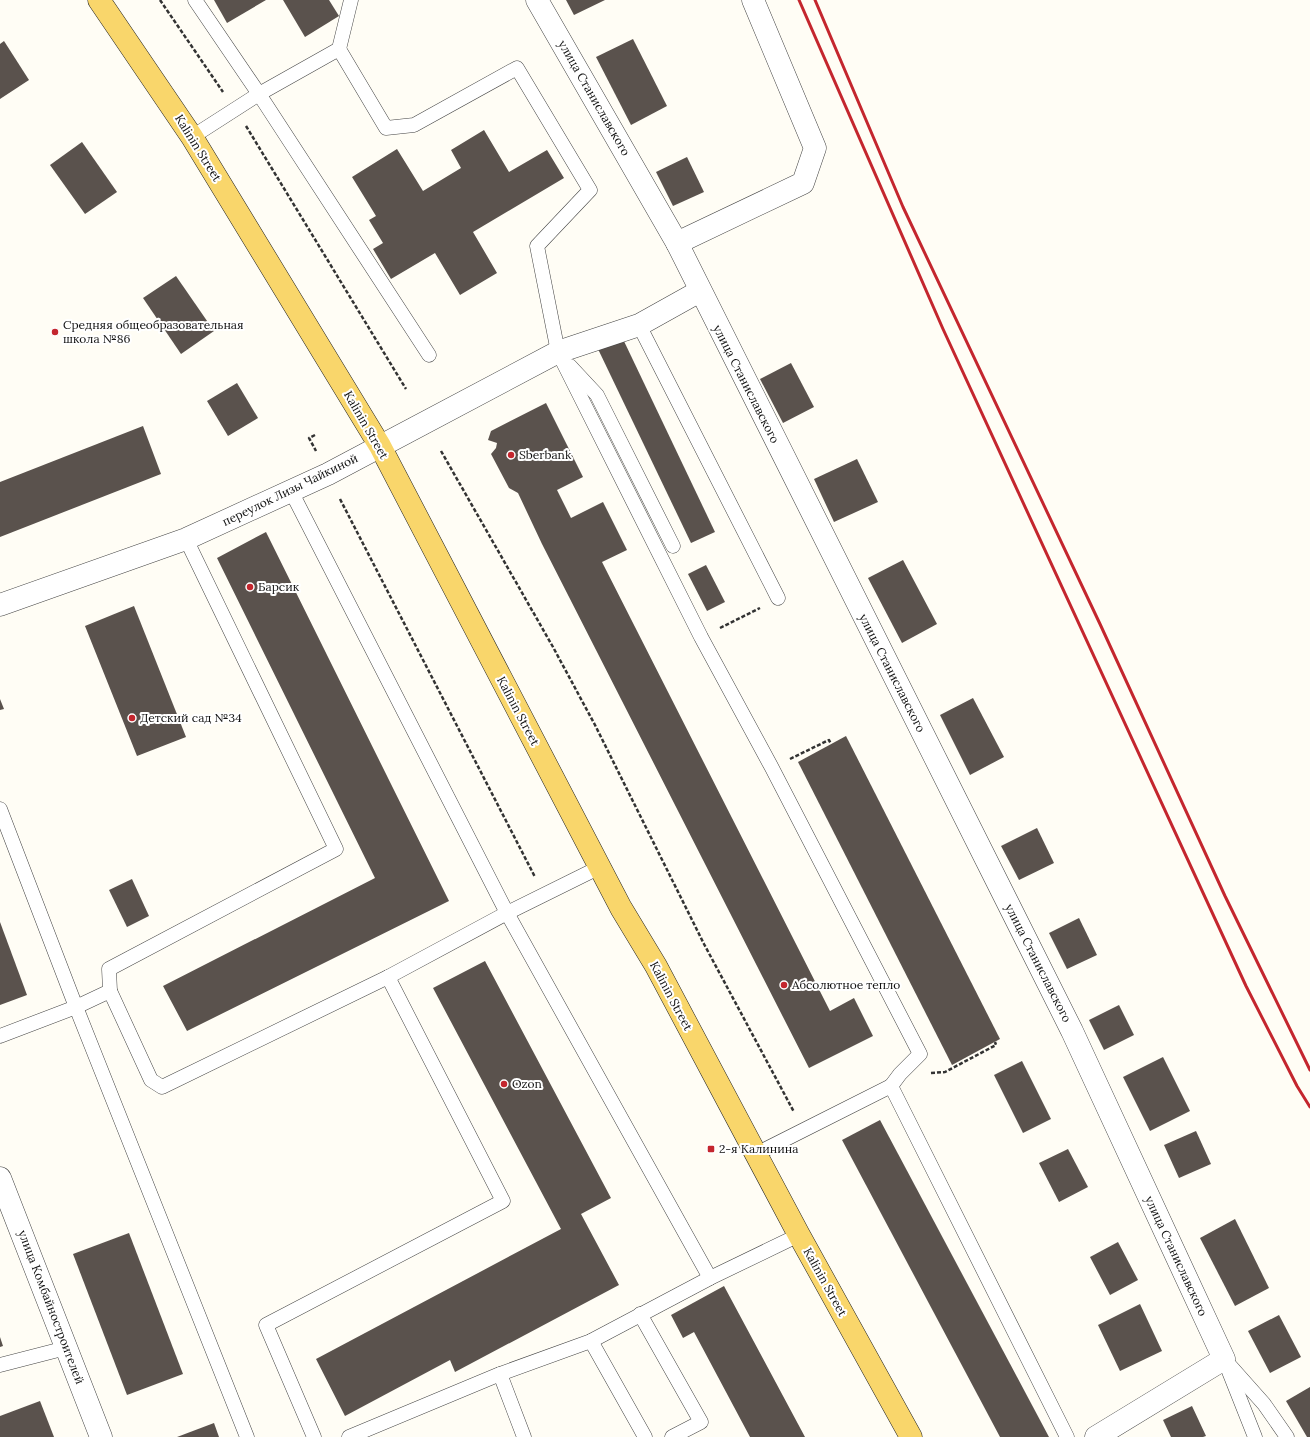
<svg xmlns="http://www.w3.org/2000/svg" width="1310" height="1437" font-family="Lora,serif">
<rect width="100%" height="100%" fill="#fffdf5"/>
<g fill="#5a524d">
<path d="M 214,0 L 266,0 L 227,23 Z"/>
<path d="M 283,0 L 329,0 L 339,16 L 305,37 Z"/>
<path d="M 566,0 L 605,0 L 574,15 Z"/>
<path d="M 633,39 L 667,106 L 631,125 L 596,57 Z"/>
<path d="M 4,41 L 29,80 L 0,99 L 0,44 Z"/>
<path d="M 484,130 L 509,172 L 547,150 L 564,178 L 473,232 L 497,273 L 460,295 L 435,253 L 391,279 L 373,249 L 383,243 L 369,220 L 376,216 L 352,177 L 397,149 L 423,191 L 461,168 L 451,150 Z"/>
<path d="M 82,142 L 117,192 L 85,214 L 50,165 Z"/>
<path d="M 687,157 L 704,192 L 673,206 L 656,172 Z"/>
<path d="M 176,276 L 214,331 L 181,354 L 143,298 Z"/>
<path d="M 622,337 L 715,532 L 691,543 L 598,349 Z"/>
<path d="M 791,363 L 814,407 L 783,423 L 760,379 Z"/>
<path d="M 237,383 L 258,418 L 228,436 L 207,401 Z"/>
<path d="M 546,403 L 583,477 L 557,490 L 571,518 L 603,502 L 627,550 L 602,562 L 830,1011 L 854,998 L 873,1036 L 809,1068 L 542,544 L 518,493 L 509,488 L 491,454 L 496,448 L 497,443 L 488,440 L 491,431 Z"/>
<path d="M 143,426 L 161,474 L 0,537 L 0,482 Z"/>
<path d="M 857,459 L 878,502 L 834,522 L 814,479 Z"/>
<path d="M 266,532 L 449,901 L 187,1031 L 163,986 L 375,878 L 217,558 Z"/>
<path d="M 903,560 L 937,624 L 902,643 L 868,578 Z"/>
<path d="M 706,565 L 725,602 L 707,611 L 688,574 Z"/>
<path d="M 134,606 L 186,737 L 137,756 L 85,626 Z"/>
<path d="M 973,698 L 1004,757 L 970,775 L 940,715 Z"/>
<path d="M 0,699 L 4,709 L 0,710 Z"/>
<path d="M 846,736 L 1000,1039 L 952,1065 L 798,762 Z"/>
<path d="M 1037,828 L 1054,863 L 1019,880 L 1001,846 Z"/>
<path d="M 132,879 L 149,916 L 127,927 L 109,890 Z"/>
<path d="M 1079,918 L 1097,955 L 1067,969 L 1049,933 Z"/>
<path d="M 0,922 L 27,995 L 0,1005 Z"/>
<path d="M 485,961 L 611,1198 L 581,1214 L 619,1285 L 455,1372 L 450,1360 L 345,1416 L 316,1359 L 561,1229 L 433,988 Z"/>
<path d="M 1119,1005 L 1134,1035 L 1104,1050 L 1089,1020 Z"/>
<path d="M 1163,1057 L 1190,1111 L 1150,1131 L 1123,1077 Z"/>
<path d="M 1022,1061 L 1051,1119 L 1023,1133 L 994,1075 Z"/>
<path d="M 880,1120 L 1049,1437 L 1000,1437 L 842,1140 Z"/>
<path d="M 1196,1131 L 1211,1164 L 1179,1178 L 1164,1145 Z"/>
<path d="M 1068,1149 L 1088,1187 L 1059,1202 L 1039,1163 Z"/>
<path d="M 1235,1219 L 1269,1288 L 1235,1306 L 1200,1238 Z"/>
<path d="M 129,1233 L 183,1374 L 127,1395 L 73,1254 Z"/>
<path d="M 1118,1242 L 1138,1280 L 1110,1295 L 1090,1257 Z"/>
<path d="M 724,1286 L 805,1437 L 750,1437 L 694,1332 L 683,1338 L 671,1315 Z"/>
<path d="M 1140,1304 L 1162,1351 L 1120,1371 L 1098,1325 Z"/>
<path d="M 1279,1315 L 1301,1357 L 1270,1373 L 1248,1331 Z"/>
<path d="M 0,1337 L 3,1346 L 0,1347 Z"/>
<path d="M 1310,1387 L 1310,1437 L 1307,1437 L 1286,1401 Z"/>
<path d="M 40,1401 L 54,1437 L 0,1437 L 0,1416 Z"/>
<path d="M 1192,1406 L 1206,1436 L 1203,1437 L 1171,1437 L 1163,1420 Z"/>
<path d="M 214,1423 L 219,1437 L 177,1437 Z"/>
</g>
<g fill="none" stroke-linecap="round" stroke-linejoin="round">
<g stroke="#444" stroke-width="15">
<g id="lane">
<path d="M 195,0 L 259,94 L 429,355"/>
<path d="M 339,49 L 351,0"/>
<path d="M 192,137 L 259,94 L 339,49 L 386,128 L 414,125 L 517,68 L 590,190 L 537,246 L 558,352 L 701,637 L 772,768 L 920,1054 L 900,1074 L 891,1086 L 1067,1437"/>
<path d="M 639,325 L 778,598"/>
<path d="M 570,366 L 597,395 L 673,546"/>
<path d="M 291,491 L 507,913 L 710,1278"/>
<path d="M 0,809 L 76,1007 L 247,1437"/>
<path d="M 110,991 L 109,969 L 336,849 L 186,539"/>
<path d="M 0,1036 L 76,1007 L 110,991 L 151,1080 L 162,1087 L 388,977 L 507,913 L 600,867"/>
<path d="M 756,1154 L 891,1086"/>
<path d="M 640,1314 L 701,1422 L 672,1437"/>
<path d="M 591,1341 L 645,1437"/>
<path d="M 1224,1359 L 1264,1404 L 1287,1437"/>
<path d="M 0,1365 L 66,1348"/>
<path d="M 1228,1369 L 1255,1437"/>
<path d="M 500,1374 L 524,1437"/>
<path d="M 314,1437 L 266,1325 L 503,1201 L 388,977"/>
<path d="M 349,1437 L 500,1374 L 591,1341 L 710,1278 L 799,1235"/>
</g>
</g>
<g stroke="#444" stroke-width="23">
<g id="street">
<path d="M 537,0 L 677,243 L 1072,1031 L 1224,1359 L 1096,1437"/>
<path d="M 677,243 L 803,183 L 815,148 L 753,0"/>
<path d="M 0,605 L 186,539 L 328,474 L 558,352 L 639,325 L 700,291"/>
<path d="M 0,1178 L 101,1437"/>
</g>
</g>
<g stroke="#222" stroke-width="23">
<path id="primary" d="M 99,0 L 192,137 L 380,446 L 621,908 L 656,966 L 799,1235 L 911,1437"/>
</g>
<g stroke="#333" stroke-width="2.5" stroke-dasharray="4 2" stroke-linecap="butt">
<path d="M 160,0 L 223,92"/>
<path d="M 246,126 L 406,389"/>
<path d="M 315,435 L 309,438 L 316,451"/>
<path d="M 441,451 L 553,647 L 595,725 L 704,944 L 794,1112"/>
<path d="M 340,499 L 535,877"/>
<path d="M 720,628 L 760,608"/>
<path d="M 790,759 L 829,740 L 831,744"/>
<path d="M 931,1073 L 945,1072 L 996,1045 L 995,1042"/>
</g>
<use href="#lane" stroke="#fff" stroke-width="14"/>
<use href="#street" stroke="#fff" stroke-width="22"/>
<use href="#primary" stroke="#f9d66b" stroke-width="22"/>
<g stroke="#c4262e" stroke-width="3">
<path d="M 799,0 L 943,329 L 1246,986 L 1297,1086 L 1310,1107"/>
<path d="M 815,0 L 903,207 L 1100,624 L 1225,896 L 1310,1070"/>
</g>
</g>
<g fill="#c4262e" stroke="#fff" stroke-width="1.5">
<circle cx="55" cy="332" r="4"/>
<circle cx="511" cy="455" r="4"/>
<circle cx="250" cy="587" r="4"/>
<circle cx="132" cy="718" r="4"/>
<circle cx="784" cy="985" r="4"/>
<circle cx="504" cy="1084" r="4"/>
<rect x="707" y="1145" width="8" height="8" rx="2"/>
</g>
<g text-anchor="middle" stroke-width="4" stroke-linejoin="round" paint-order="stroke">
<g font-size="12" fill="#111" stroke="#fff">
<text transform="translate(594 98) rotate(60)" y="4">улица Станиславского</text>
<text transform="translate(198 148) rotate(58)" y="4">Kalinin Street</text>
<text transform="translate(746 384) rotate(63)" y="4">улица Станиславского</text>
<text transform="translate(366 425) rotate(60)" y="4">Kalinin Street</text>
<text transform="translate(290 490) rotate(-26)" y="4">переулок Лизы Чайкиной</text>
<text transform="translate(892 673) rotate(63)" y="4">улица Станиславского</text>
<text transform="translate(518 711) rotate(62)" y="4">Kalinin Street</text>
<text transform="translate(1038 963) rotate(63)" y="4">улица Станиславского</text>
<text transform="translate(671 996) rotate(62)" y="4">Kalinin Street</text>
<text transform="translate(1176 1256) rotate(65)" y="4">улица Станиславского</text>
<text transform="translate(825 1282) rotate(61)" y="4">Kalinin Street</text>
<text transform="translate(51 1307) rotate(69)" y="4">улица Комбайностроителей</text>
</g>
<g font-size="12" fill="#111" stroke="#fff" text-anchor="start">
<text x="63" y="329">Средняя общеобразовательная<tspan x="63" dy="14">школа №86</tspan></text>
<text x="519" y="459">Sberbank</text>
<text x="258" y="591">Барсик</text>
<text x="140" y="722">Детский сад №34</text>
<text x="792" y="989">Абсолютное тепло</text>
<text x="512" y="1088">Ozon</text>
<text x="719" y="1153">2-я Калинина</text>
</g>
</g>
</svg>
